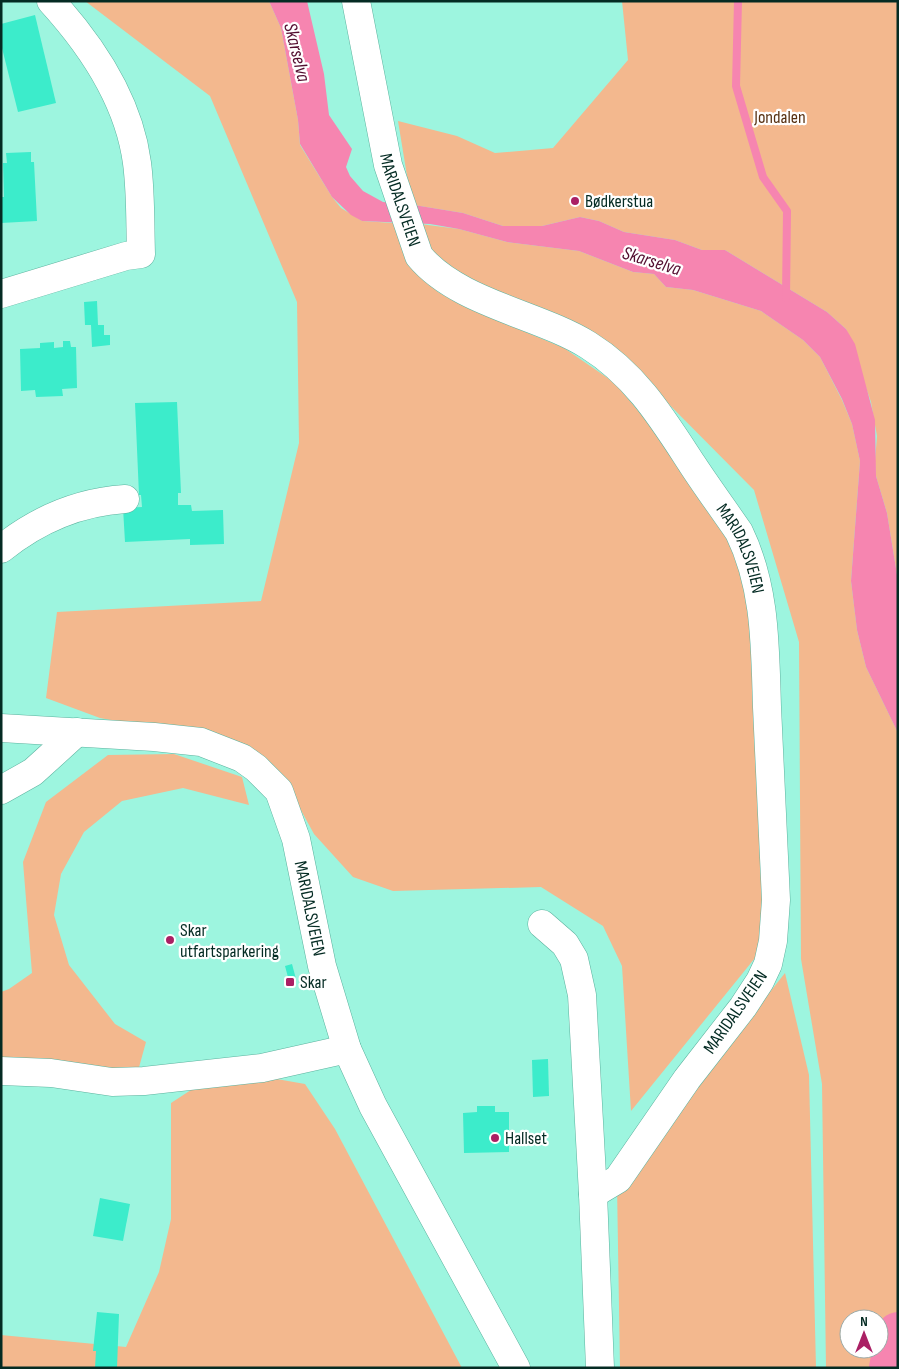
<svg xmlns="http://www.w3.org/2000/svg" width="899" height="1369" font-family="'Sofia Sans Condensed',sans-serif">
<rect width="100%" height="100%" fill="#9df5df"/>
<g fill="#f3b88e" fill-rule="evenodd">
<path d="M 85,1 L 269,1 L 281,28 L 298,120 L 300,145 L 332,197 L 341,208 L 362,221 L 393,223 L 403,251 L 420,276 L 438,292 L 465,307 L 564,348 L 615,383 L 719,508 L 761,620 L 773,899 L 755,958 L 631,1111 L 622,966 L 603,926 L 541,887 L 393,891 L 353,877 L 314,834 L 280,772 L 237,743 L 100,718 L 46,698 L 57,612 L 261,601 L 299,443 L 297,302 L 210,96 Z"/>
<path d="M 622,1 L 898,1 L 898,581 L 887,513 L 876,476 L 875,461 L 877,436 L 871,402 L 846,329 L 827,312 L 725,250 L 702,250 L 675,240 L 624,232 L 599,221 L 580,217 L 542,226 L 503,226 L 463,213 L 414,205 L 410,194 L 398,121 L 457,136 L 495,153 L 553,148 L 628,60 Z"/>
<path d="M 420,224 L 459,229 L 507,242 L 579,251 L 633,272 L 654,274 L 666,287 L 693,290 L 761,311 L 803,340 L 820,357 L 842,400 L 852,424 L 860,461 L 851,581 L 857,630 L 866,667 L 898,733 L 898,1368 L 826,1368 L 822,1084 L 801,959 L 799,642 L 754,490 L 630,365 L 450,270 L 429,247 ZM 849,1319 L 879,1319 L 879,1349 L 849,1349 Z"/>
<path d="M 174,754 L 242,777 L 249,805 L 183,788 L 122,801 L 84,832 L 61,874 L 54,915 L 69,965 L 115,1024 L 146,1042 L 138,1071 L 1,1063 L 1,992 L 9,989 L 32,973 L 23,862 L 46,802 L 108,755 Z"/>
<path d="M 785,973 L 809,1075 L 816,1368 L 620,1368 L 617,1185 Z"/>
<path d="M 271,1078 L 305,1084 L 335,1129 L 462,1368 L 1,1368 L 1,1335 L 126,1347 L 159,1272 L 171,1219 L 171,1103 L 194,1088 Z"/>
</g>
<path fill="#f685b0" d="M 269,1 L 307,1 L 324,74 L 329,115 L 352,149 L 346,167 L 350,176 L 363,191 L 383,202 L 414,205 L 463,213 L 503,226 L 542,226 L 580,217 L 599,221 L 624,232 L 675,240 L 702,250 L 725,250 L 827,312 L 846,329 L 855,344 L 875,420 L 876,476 L 887,513 L 898,581 L 898,733 L 866,667 L 857,630 L 851,581 L 860,461 L 852,424 L 842,399 L 820,357 L 803,340 L 761,311 L 693,290 L 666,287 L 654,274 L 633,272 L 579,251 L 507,242 L 459,229 L 430,224 L 362,221 L 351,215 L 332,197 L 300,144 L 298,120 L 281,28 Z"/>
<g fill="none" stroke-linecap="round" stroke-linejoin="round">
<path stroke="#f685b0" stroke-width="8" d="M 738,1 L 736,86 L 763,177 L 787,211 L 786,298"/>
<path stroke="#f685b0" stroke-width="44" d="M 891,1368 L 898,1334"/>
</g>
<g fill="#3ceccb">
<path d="M 35,15 L 56,103 L 18,112 L 1,44 L 1,24 Z"/>
<path d="M 31,152 L 31,162 L 34,162 L 37,221 L 1,223 L 1,197 L 4,197 L 3,163 L 7,163 L 6,153 Z"/>
<path d="M 97,301 L 98,325 L 104,325 L 104,335 L 110,335 L 110,345 L 92,347 L 91,325 L 85,325 L 84,302 Z"/>
<path d="M 63,341 L 70,341 L 71,347 L 76,347 L 77,388 L 62,389 L 63,396 L 36,397 L 35,390 L 21,391 L 20,349 L 40,348 L 40,343 L 54,342 L 54,348 L 63,347 Z"/>
<path d="M 177,402 L 181,493 L 178,493 L 178,505 L 191,505 L 192,511 L 223,510 L 224,544 L 190,545 L 190,539 L 125,542 L 123,508 L 142,507 L 141,495 L 139,495 L 135,403 Z"/>
<path d="M 292,964 L 296,979 L 289,981 L 285,966 Z"/>
<path d="M 548,1059 L 549,1096 L 533,1097 L 532,1060 Z"/>
<path d="M 477,1106 L 495,1106 L 495,1112 L 509,1112 L 509,1152 L 464,1153 L 463,1113 L 477,1112 Z"/>
<path d="M 100,1198 L 130,1204 L 123,1241 L 93,1236 Z"/>
<path d="M 97,1312 L 119,1314 L 117,1368 L 95,1368 L 96,1351 L 93,1351 Z"/>
</g>
<g fill="none" stroke-linecap="round" stroke-linejoin="round">
<g stroke="#5bb29e" stroke-width="29">
<g id="minor">
<path id="s1" d="M 356,1 L 388,165 L 419,256 C 458,303 538,314 588,345 C 636,375 662,418 692,464 C 707,487 724,510 739,532 C 766,587 765,647 767,707 C 770,771 773,835 776,900 L 773,941 L 768,964 L 760,981 L 743,1007 L 687,1079 L 618,1179 L 593,1194"/>
<path d="M 1,294 L 126,256 L 141,254 C 140,224 141,193 137,163 C 129,101 92,46 51,1"/>
<path d="M 1,549 C 37,520 79,502 125,499"/>
<path id="s2" d="M 1,728 L 154,737 L 201,742 L 242,758 L 256,768 L 279,791 L 296,839 L 322,966 L 347,1049 L 373,1106 L 516,1368"/>
<path d="M 1,790 L 33,772 L 77,732"/>
<path d="M 542,924 L 565,944 L 574,959 L 582,995 L 593,1194 L 600,1368"/>
<path d="M 1,1071 L 51,1073 L 112,1082 L 144,1081 L 262,1068 L 347,1049"/>
</g>
</g>
<use href="#minor" stroke="#fff" stroke-width="28"/>
</g>
<g fill="#aa2064" stroke="#fff" stroke-width="2">
<circle cx="575" cy="201" r="5"/>
<circle cx="170" cy="940" r="5"/>
<rect x="285" y="977" width="10" height="10" rx="2.5"/>
<circle cx="495" cy="1138" r="5"/>
</g>
<g text-anchor="middle" stroke-width="4.5" stroke-linejoin="round" paint-order="stroke">
<g font-size="18" fill="#573112" stroke="#fff">
<text x="780" y="123">Jondalen</text>
</g>
<g font-size="18" fill="#042b23" stroke="#fff">
<text dy="6" stroke="none"><textPath href="#s1" startOffset="204">MARIDALSVEIEN</textPath></text>
<text dy="6" stroke="none"><textPath href="#s1" startOffset="714">MARIDALSVEIEN</textPath></text>
<text dy="6" stroke="none"><textPath href="#s2" startOffset="416">MARIDALSVEIEN</textPath></text>
<text transform="translate(735 1012) rotate(-55)" y="6">MARIDALSVEIEN</text>
</g>
<g font-size="18" fill="#042b23" stroke="#fff" text-anchor="start">
<text x="585" y="207">Bødkerstua</text>
<text x="180" y="936">Skar<tspan x="180" dy="21">utfartsparkering</tspan></text>
<text x="300" y="988">Skar</text>
<text x="505" y="1144">Hallset</text>
</g>
<g font-size="19" font-style="italic" fill="#540e30" stroke="#fff">
<text transform="translate(298 52) rotate(76)" y="7">Skarselva</text>
<text transform="translate(652 260) rotate(17)" y="7">Skarselva</text>
</g>
</g>
<rect width="899" height="1369" fill="none" stroke="#042b23" stroke-width="5"/>
<g transform="translate(864 1334)"><circle r="24" fill="#ffffff" stroke="#9baaa7"/>
<path d="M0-4L9 19L0 12L-9 19Z" fill="#aa2064"/>
<text y="-8" font-size="14" font-weight="bold" text-anchor="middle" fill="#042b23">N</text>
</g>
</svg>
